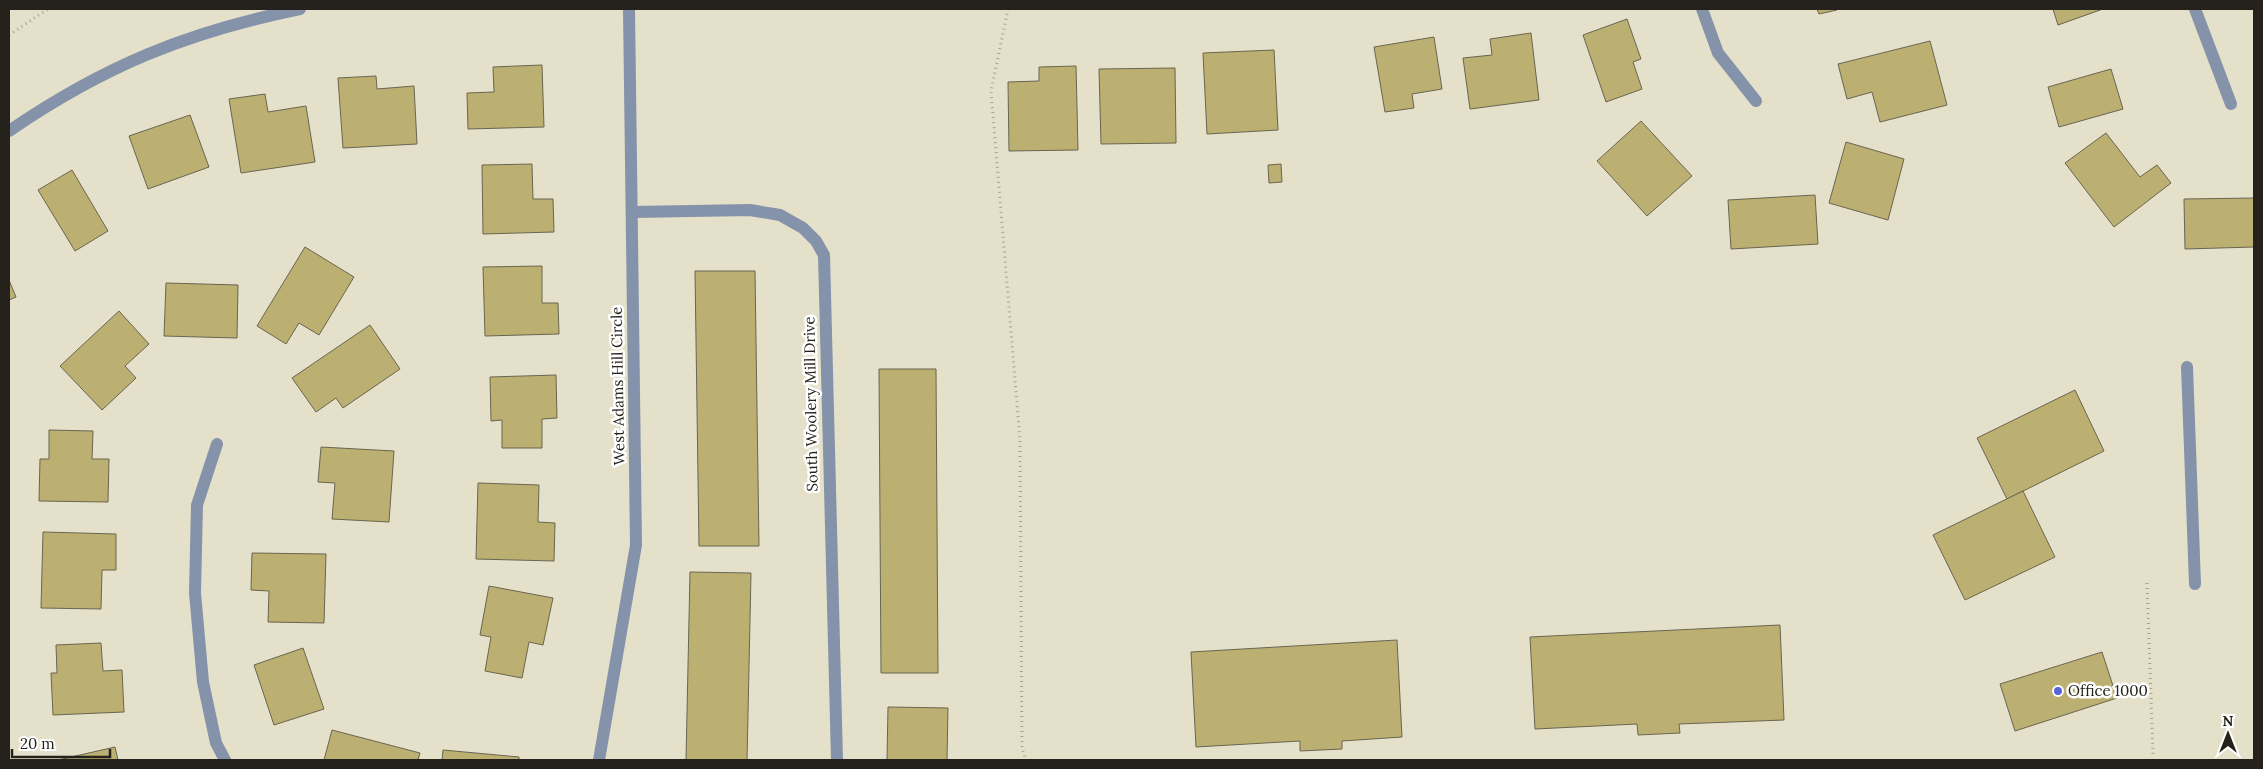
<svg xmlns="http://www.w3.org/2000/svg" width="2263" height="769" font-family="Lora,serif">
<rect width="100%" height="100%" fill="#e5e0c9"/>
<g fill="#bcaf72" stroke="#696551">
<path d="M 1817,9 L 1837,9 L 1837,10 L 1819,14 Z"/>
<path d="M 2053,9 L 2103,9 L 2058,25 Z"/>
<path d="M 1627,19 L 1641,59 L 1633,62 L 1642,89 L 1606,102 L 1583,35 Z"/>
<path d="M 1531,33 L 1539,100 L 1470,109 L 1463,58 L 1492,55 L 1490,39 Z"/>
<path d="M 1434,37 L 1442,89 L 1412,94 L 1414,108 L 1385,112 L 1374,47 Z"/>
<path d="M 1930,41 L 1947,105 L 1880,122 L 1872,92 L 1847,99 L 1838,64 Z"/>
<path d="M 1274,50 L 1278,130 L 1207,134 L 1203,53 Z"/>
<path d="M 542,65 L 544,127 L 468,129 L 467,93 L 494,92 L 493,67 Z"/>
<path d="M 1076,66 L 1078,150 L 1009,151 L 1008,82 L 1039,81 L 1039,67 Z"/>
<path d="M 1175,68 L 1176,143 L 1101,144 L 1099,69 Z"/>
<path d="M 2111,69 L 2123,109 L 2059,127 L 2048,87 Z"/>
<path d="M 376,76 L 377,89 L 414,86 L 417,144 L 343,148 L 338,78 Z"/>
<path d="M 265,94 L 268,112 L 306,106 L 315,162 L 241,173 L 229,99 Z"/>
<path d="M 190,115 L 209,167 L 148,189 L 129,136 Z"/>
<path d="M 1641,121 L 1692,176 L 1647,216 L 1597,161 Z"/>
<path d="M 2106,133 L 2140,177 L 2157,165 L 2171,183 L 2114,227 L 2065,163 Z"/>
<path d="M 1846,142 L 1904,159 L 1888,220 L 1829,203 Z"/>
<path d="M 532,164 L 533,199 L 553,199 L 554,232 L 483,234 L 482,165 Z"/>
<path d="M 1281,164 L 1282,182 L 1269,183 L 1268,165 Z"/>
<path d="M 72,170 L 108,231 L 75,251 L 38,190 Z"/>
<path d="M 1815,195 L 1818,244 L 1731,249 L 1728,200 Z"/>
<path d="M 2254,198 L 2254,247 L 2185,249 L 2184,199 Z"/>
<path d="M 305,247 L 354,277 L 319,335 L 299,323 L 286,344 L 257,326 Z"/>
<path d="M 542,266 L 542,303 L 558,303 L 559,334 L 485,336 L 483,267 Z"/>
<path d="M 695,271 L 755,271 L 759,546 L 699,546 Z"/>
<path d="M 9,280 L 16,297 L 9,300 Z"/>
<path d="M 166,283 L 238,285 L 237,338 L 164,336 Z"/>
<path d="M 119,311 L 149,344 L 125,366 L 136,378 L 102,410 L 60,366 Z"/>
<path d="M 370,325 L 400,369 L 343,408 L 336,398 L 316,412 L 292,378 Z"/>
<path d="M 879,369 L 936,369 L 938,673 L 881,673 Z"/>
<path d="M 556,375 L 557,418 L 542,419 L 542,448 L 502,448 L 502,420 L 491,421 L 490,377 Z"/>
<path d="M 2075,390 L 2104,451 L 2007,499 L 1977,438 Z"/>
<path d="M 49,430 L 93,431 L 92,459 L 109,459 L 108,502 L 39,501 L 40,459 L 49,459 Z"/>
<path d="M 321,447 L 394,451 L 389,522 L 332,519 L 335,483 L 318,482 Z"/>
<path d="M 478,483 L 539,485 L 538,522 L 555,523 L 554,561 L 476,559 Z"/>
<path d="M 2023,491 L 2055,557 L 1965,600 L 1933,535 Z"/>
<path d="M 43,532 L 116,534 L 116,570 L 102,570 L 101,609 L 41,608 Z"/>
<path d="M 252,553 L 326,554 L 324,623 L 268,622 L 269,591 L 251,590 Z"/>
<path d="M 690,572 L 751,573 L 747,760 L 686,760 Z"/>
<path d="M 489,586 L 553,598 L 543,645 L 529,642 L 522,678 L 485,671 L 491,637 L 480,635 Z"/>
<path d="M 1780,625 L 1784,720 L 1679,724 L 1680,733 L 1638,735 L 1637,724 L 1535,729 L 1530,637 Z"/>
<path d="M 1397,640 L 1402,737 L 1342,741 L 1342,749 L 1300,751 L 1300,741 L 1196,747 L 1191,652 Z"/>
<path d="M 101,643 L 103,671 L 122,670 L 124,712 L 53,715 L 51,673 L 57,673 L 56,645 Z"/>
<path d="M 303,648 L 324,709 L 274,725 L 254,665 Z"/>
<path d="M 2102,652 L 2117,698 L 2015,731 L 2000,684 Z"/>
<path d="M 888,707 L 948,708 L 947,760 L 887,760 Z"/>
<path d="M 332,730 L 420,753 L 418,760 L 324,760 Z"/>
<path d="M 115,747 L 118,760 L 58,760 Z"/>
<path d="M 443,750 L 519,757 L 519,760 L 442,760 Z"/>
</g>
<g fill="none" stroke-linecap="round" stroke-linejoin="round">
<g stroke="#a7a290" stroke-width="3" stroke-dasharray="1 4" stroke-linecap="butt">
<path d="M 1008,9 L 991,91 L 1020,440 L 1022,748 L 1026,760"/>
<path d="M 9,35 L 48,9"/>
<path d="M 2147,583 L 2153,755"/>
</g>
<g stroke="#8493a9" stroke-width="12">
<path d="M 1702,9 L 1718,53 L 1756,101"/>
<path d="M 2195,9 L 2231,104"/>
<path d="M 9,131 C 104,66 187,32 300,9"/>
<path d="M 633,212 L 750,210 L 780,215 L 803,228 L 816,241 L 824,255 L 837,760"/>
<path d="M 2187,367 L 2195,584"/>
<path d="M 217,444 L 197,505 L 195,593 L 203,682 L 216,743 L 225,760"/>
<path d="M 599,760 L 636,545 L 629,9"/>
</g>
</g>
<circle fill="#5964db" stroke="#fff" stroke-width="2" cx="2058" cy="691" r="5"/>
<g text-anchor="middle" stroke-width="5" stroke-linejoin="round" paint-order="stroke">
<g font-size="15" fill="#24221a" stroke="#fff">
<text transform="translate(618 386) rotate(-91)" y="5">West Adams Hill Circle</text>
<text transform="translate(811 404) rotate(-91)" y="5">South Woolery Mill Drive</text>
</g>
<g font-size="15" fill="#24221a" stroke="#fff" text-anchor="start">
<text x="2068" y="696">Office 1000</text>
</g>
</g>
<rect width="2263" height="769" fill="none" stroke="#24221a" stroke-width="20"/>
<g transform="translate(2228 734)" stroke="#ffffff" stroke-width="4" paint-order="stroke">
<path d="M0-4L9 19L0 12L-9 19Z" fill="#24221a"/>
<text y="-8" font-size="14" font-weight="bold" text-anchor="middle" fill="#24221a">N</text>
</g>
<path d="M12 749v8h98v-8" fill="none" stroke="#24221a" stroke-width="2.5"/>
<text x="20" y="749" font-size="15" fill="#24221a" stroke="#ffffff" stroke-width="4" paint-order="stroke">20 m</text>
</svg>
